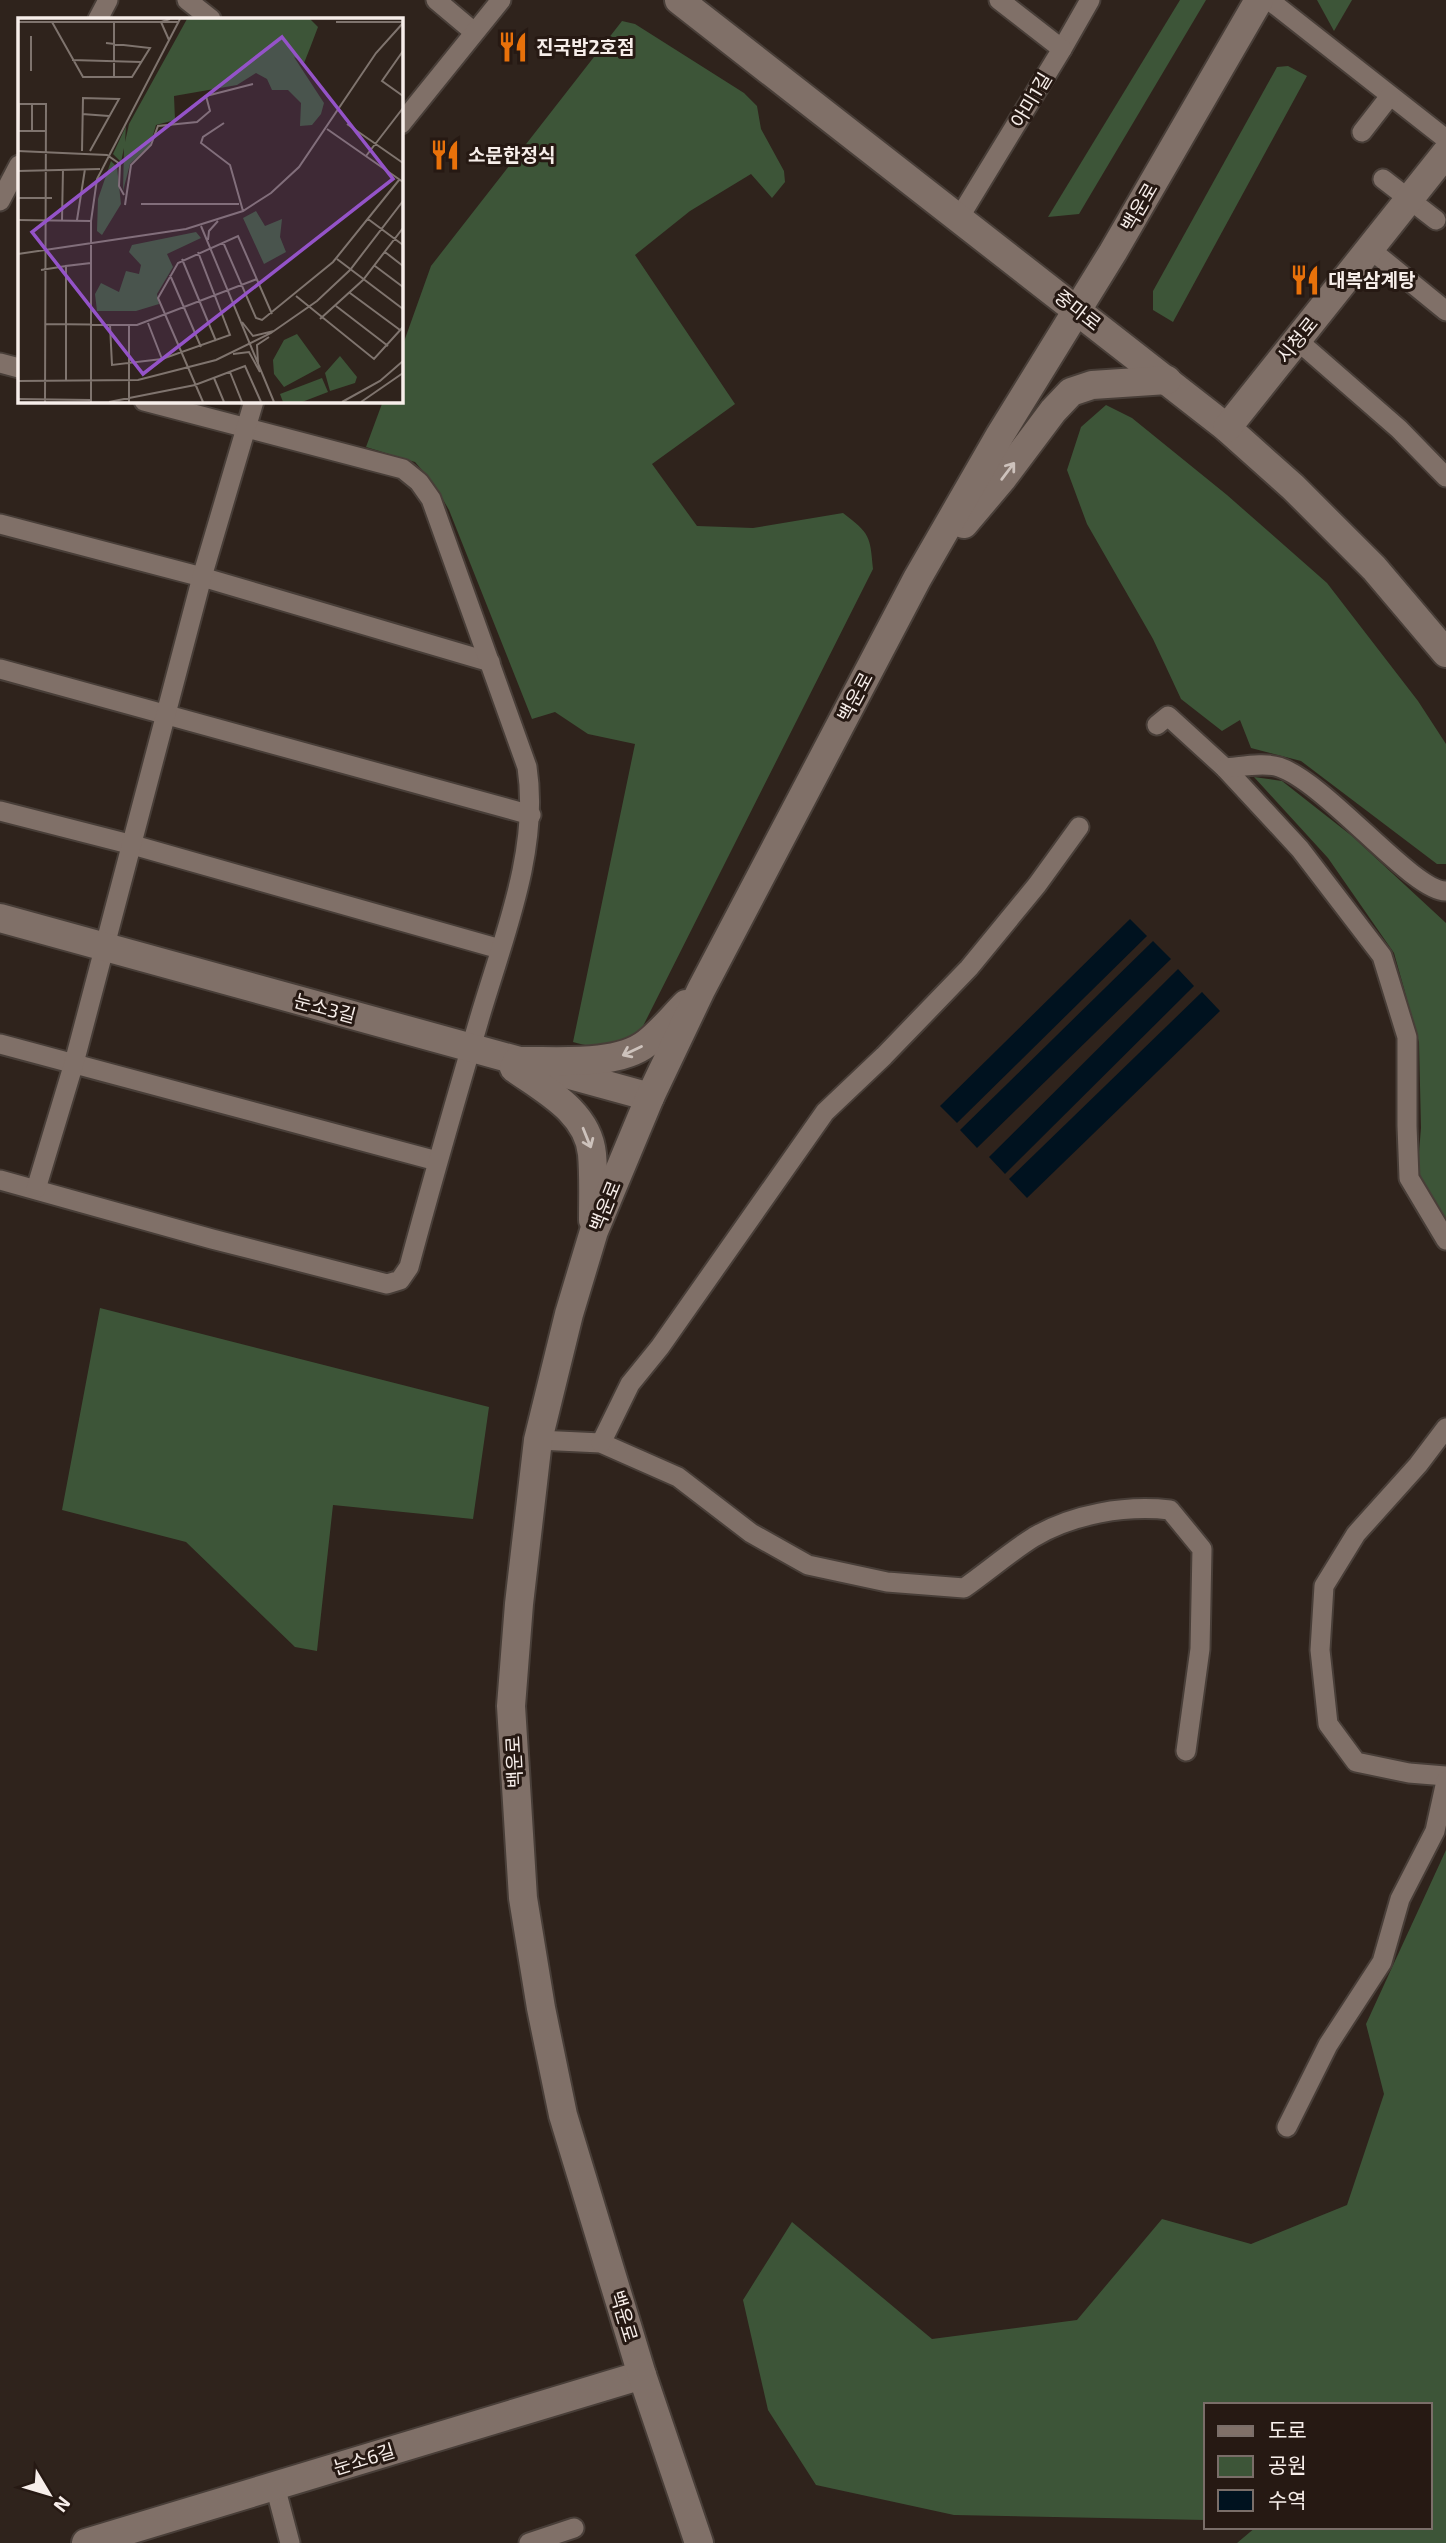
<svg xmlns="http://www.w3.org/2000/svg" width="1446" height="2543" font-family="'Exo 2','Noto Sans KR',sans-serif">
<rect width="100%" height="100%" fill="#2f231c"/>
<g fill="#3d5538">
<path d="M 1180,0 L 1206,0 L 1079,214 L 1048,217 Z"/>
<path d="M 1317,0 L 1352,0 L 1334,31 Z"/>
<path d="M 622,21 L 635,24 L 744,93 L 757,106 L 761,129 L 784,171 L 785,182 L 772,198 L 751,174 L 690,211 L 635,255 L 735,404 L 652,464 L 697,526 L 753,528 L 843,513 C 870,534 870,535 873,569 L 638,1036 C 610,1049 603,1050 573,1042 L 635,744 L 588,734 L 555,712 L 532,719 L 449,510 L 434,484 L 415,462 L 366,447 L 383,401 L 401,401 L 401,350 L 431,266 Z"/>
<path d="M 1288,66 L 1307,76 L 1173,322 L 1153,310 L 1153,291 L 1277,67 Z"/>
<path d="M 1106,405 L 1132,418 L 1227,495 L 1327,583 L 1418,701 L 1446,744 L 1446,864 L 1437,864 L 1301,761 L 1251,748 L 1240,720 L 1222,731 L 1181,699 L 1153,639 L 1087,524 L 1067,470 L 1081,427 Z"/>
<path d="M 1254,777 L 1282,781 L 1352,836 L 1446,923 L 1446,1227 L 1417,1176 L 1421,1128 L 1419,1042 L 1394,953 L 1328,858 Z"/>
<path d="M 100,1308 L 489,1407 L 473,1519 L 333,1505 L 317,1651 L 295,1647 L 186,1542 L 62,1510 Z"/>
<path d="M 1446,1850 L 1446,2543 L 1237,2543 L 1256,2527 L 1430,2527 L 1430,2405 L 1206,2405 L 1206,2520 L 954,2515 L 816,2485 L 768,2410 L 743,2300 L 792,2222 L 932,2339 L 1077,2320 L 1162,2219 L 1251,2244 L 1347,2205 L 1384,2094 L 1366,2024 Z"/>
</g>
<g fill="#00121f">
<path d="M 1130,919 L 1147,936 L 957,1123 L 940,1106 Z"/>
<path d="M 1153,941 L 1171,959 L 977,1148 L 960,1130 Z"/>
<path d="M 1178,969 L 1194,986 L 1005,1174 L 989,1157 Z"/>
<path d="M 1202,992 L 1220,1011 L 1027,1198 L 1009,1179 Z"/>
</g>
<g fill="none" stroke-linecap="round" stroke-linejoin="round">
<g stroke="#483e38" stroke-width="23">
<g id="street">
<path d="M 187,0 L 211,19"/>
<path d="M 436,0 L 474,32"/>
<path d="M 1269,0 L 1446,139"/>
<path d="M 98,19 L 108,0"/>
<path d="M 1062,49 L 1090,0"/>
<path d="M 401,124 L 501,0"/>
<path d="M 1362,132 L 1390,96"/>
<path d="M 1383,179 L 1436,220"/>
<path d="M 0,201 L 19,165"/>
<path d="M 959,218 L 1062,49 L 999,0"/>
<path d="M 1370,249 L 1446,311"/>
<path d="M 1297,340 L 1399,429 L 1446,477"/>
<path d="M 0,363 L 19,368"/>
<path d="M 0,524 L 202,577 L 490,662"/>
<path d="M 0,669 L 531,815"/>
<path d="M 1157,725 L 1168,716 L 1225,768 L 1300,849 L 1382,956 L 1407,1037 L 1407,1126 L 1409,1178 L 1446,1240"/>
<path d="M 1225,768 C 1240,767 1264,762 1279,767 C 1327,783 1413,892 1446,891"/>
<path d="M 0,811 L 133,845 L 500,949"/>
<path d="M 0,1044 L 437,1161"/>
<path d="M 0,1180 L 212,1239 L 387,1284 L 400,1280 L 409,1267 C 431,1184 455,1102 479,1020 C 502,941 540,850 527,767 L 431,499 L 419,482 L 403,469 L 144,401"/>
<path d="M 36,1189 L 74,1063 L 202,577 L 254,401"/>
<path d="M 1446,1428 L 1418,1465 L 1356,1534 L 1324,1586 L 1320,1650 L 1328,1724 L 1356,1762 L 1409,1773 L 1446,1776"/>
<path d="M 538,1440 L 601,1443 L 678,1477 L 751,1533 L 808,1565 L 887,1582 L 964,1588 C 987,1572 1010,1552 1034,1537 C 1073,1514 1125,1505 1170,1510 L 1202,1549 L 1200,1649 L 1186,1751"/>
<path d="M 601,1443 L 630,1384 L 660,1347 L 825,1112 L 884,1056 L 969,968 L 1037,885 L 1079,827"/>
<path d="M 1287,2127 L 1328,2045 L 1382,1962 L 1400,1899 L 1435,1831 L 1446,1781"/>
<path d="M 275,2486 L 290,2543"/>
<path d="M 529,2543 L 574,2528"/>
</g>
</g>
<g stroke="#483e38" stroke-width="32">
<g id="secondary">
<path d="M 679,0 L 1227,428 L 1293,487 L 1374,568 L 1446,653"/>
<path d="M 1227,428 L 1446,153"/>
<path d="M 964,524 L 1002,479 L 1053,411 L 1071,392 L 1092,385 L 1167,380"/>
<path d="M 0,918 L 650,1097"/>
<path d="M 593,1220 C 593,1198 594,1176 592,1154 C 588,1112 545,1090 514,1068 L 517,1061 C 554,1060 617,1067 647,1043 C 661,1032 673,1017 686,1004"/>
<path d="M 86,2543 L 642,2375"/>
<path d="M 699,2543 L 642,2375 L 563,2115 L 541,2008 L 523,1898 L 511,1706 L 519,1604 L 538,1440 L 569,1314 L 594,1231 L 650,1097 L 701,990 L 917,579 L 1000,435 L 1113,252 L 1259,0"/>
</g>
</g>
<use href="#street" stroke="#807068" stroke-width="19"/>
<use href="#secondary" stroke="#807068" stroke-width="28"/>
</g>
<defs><path id="oneway-shaft" d="M-6 0H5M1.5-3L5.5 0L1.5 3" fill="none" stroke-width="1.6" stroke-linecap="round" stroke-linejoin="round" transform="scale(1.75)"/></defs>
<g stroke="#cdc2bc">
<use href="#oneway-shaft" transform="translate(1008 471) rotate(-53)"/>
<use href="#oneway-shaft" transform="translate(632 1051) rotate(155)"/>
<use href="#oneway-shaft" transform="translate(587 1138) rotate(68)"/>
</g>
<defs>
<g id="restaurant-bare" transform="scale(2.415)"><path d="M-5-6h1v4h1v-4h1v4h1v-4h1v5L-1.5 .5V6h-2V.5L-5-1ZM5-6V6H3V1.5H1.5Q1.5-4 5-6Z" fill="#e8710a" stroke="#261913" stroke-width="2.5" paint-order="stroke"/></g>
</defs>
<g fill-rule="evenodd">
<use href="#restaurant-bare" x="513" y="47"/>
<use href="#restaurant-bare" x="445" y="155"/>
<use href="#restaurant-bare" x="1305" y="280"/>
</g>
<g text-anchor="middle" stroke-width="6" stroke-linejoin="round" paint-order="stroke">
<g font-size="19" font-weight="bold" fill="#f7eeea" stroke="#261913" text-anchor="start">
<text x="536" y="54">진국밥2호점</text>
<text x="468" y="162">소문한정식</text>
<text x="1328" y="287">대복삼계탕</text>
</g>
<g font-size="19" fill="#f7eeea" stroke="#261913">
<text transform="translate(1031 100) rotate(-59)" y="7">아미1길</text>
<text transform="translate(1139 207) rotate(-60)" y="7">백운로</text>
<text transform="translate(1078 310) rotate(38)" y="7">중마로</text>
<text transform="translate(1297 340) rotate(-51)" y="7">시청로</text>
<text transform="translate(855 697) rotate(-62)" y="7">백운로</text>
<text transform="translate(325 1008) rotate(15)" y="7">눈소3길</text>
<text transform="translate(605 1206) rotate(-68)" y="7">백운로</text>
<text transform="translate(514 1762) rotate(-93)" y="7">백운로</text>
<text transform="translate(624 2316) rotate(73)" y="7">백운로</text>
<text transform="translate(364 2459) rotate(-17)" y="7">눈소6길</text>
</g>
</g>
<g transform="translate(18 18)">
<rect width="385" height="385" fill="#2f231c"/>
<path d="M 169,1 L 292,1 L 300,9 L 292,30 L 286,45 L 276,39 L 306,85 L 303,96 L 294,107 L 282,108 L 283,85 L 270,72 L 254,72 L 249,61 L 238,55 L 219,67 L 156,78 L 157,102 L 138,107 L 132,127 L 112,146 L 105,173 L 106,130 L 103,144 L 95,136 L 108,108 L 107,124 L 111,106 ZM 93,143 L 99,149 L 103,186 L 84,217 L 79,213 L 80,181 ZM 238,193 L 247,208 L 264,201 L 262,219 L 268,234 L 246,246 L 225,200 ZM 178,214 L 183,220 L 149,236 L 155,249 L 139,276 L 141,286 L 118,293 L 79,293 L 77,276 L 83,265 L 101,274 L 108,253 L 121,256 L 123,247 L 111,234 L 114,227 ZM 279,316 L 303,349 L 266,369 L 256,356 L 255,342 L 266,322 ZM 322,338 L 339,359 L 337,365 L 312,373 L 307,355 ZM 304,360 L 310,374 L 284,384 L 265,384 L 262,376 Z" fill="#3d5538"/>
<path fill="none" stroke="#7f746e" stroke-width="2" d="M 0,4 L 160,4M 34,4 L 65,59 L 114,59 L 132,30 L 88,25M 318,4 L 385,4M 13,18 L 13,53M 151,22 L 143,4 L 152,1M 385,33 L 364,63 L 385,78M 54,42 L 123,44M 96,59 L 96,4M 0,86 L 28,86 L 27,384M 64,96 L 91,98M 206,105 L 185,119 L 183,125 L 212,147 L 225,193M 329,106 L 385,145M 309,111 L 385,164M 0,113 L 28,113M 0,113 L 1,86M 14,113 L 14,86M 0,133 L 89,137 L 102,146 L 101,168 L 106,177M 64,133 L 65,80 L 101,81 L 72,133M 348,138 L 385,90M 0,153 L 82,151M 0,180 L 34,180M 123,186 L 221,186M 107,187 L 113,147 L 133,127 L 140,108 L 179,104 L 192,93 L 188,78 L 235,66M 350,201 L 385,227M 0,202 L 73,203M 44,202 L 45,151M 59,202 L 67,151M 183,208 L 256,384M 190,222 L 191,213 L 200,203M 205,224 L 238,300 L 244,302 L 315,244 L 381,162M 367,234 L 385,248M 0,236 L 168,211 L 225,193 L 253,175 L 281,149 L 358,35 L 385,5M 164,241 L 198,323M 319,241 L 385,291M 357,248 L 385,269M 23,252 L 48,248M 152,257 L 183,329M 332,275 L 382,312M 278,278 L 356,341 L 385,309M 318,288 L 370,328M 302,301 L 345,262 L 385,210M 224,304 L 235,318 L 256,313M 130,305 L 144,341M 27,306 L 119,307 L 239,261M 92,307 L 94,347 L 144,341 L 212,317 L 180,234M 215,336 L 231,334 L 242,354M 240,345 L 239,327 L 251,319M 212,354 L 224,384M 196,360 L 206,384M 0,363 L 120,362 L 198,342 L 253,315 L 299,283 L 332,252 L 385,183M 48,363 L 48,248 L 73,245M 0,381 L 73,382M 73,384 L 73,203 L 79,161 L 162,1M 91,384 L 177,367 L 227,348 L 243,384M 111,384 L 111,307M 185,384 L 140,280 L 160,245 L 220,218 L 254,296M 324,384 L 362,363 L 385,343M 343,384 L 385,355"/>
<path fill="#9453c8" fill-opacity="0.15" stroke="#9453c8" stroke-width="3.5" d="M 264,19 L 375,161 L 125,356 L 14,214 Z"/>
<rect width="385" height="385" fill="none" stroke="#f7eeea" stroke-width="3.5"/>
</g>
<rect x="1204" y="2403" width="228" height="126" fill="#261913" stroke="#7a6e69" stroke-width="2"/>
<rect x="1218" y="2426" width="35" height="10" fill="#807068" stroke="#7a6e69" stroke-width="2"/>
<text x="1268" y="2438" font-size="21" fill="#f7eeea">도로</text>
<rect x="1218" y="2456" width="35" height="21" fill="#3d5538" stroke="#7a6e69" stroke-width="2"/>
<text x="1268" y="2473" font-size="21" fill="#f7eeea">공원</text>
<rect x="1218" y="2490" width="35" height="21" fill="#00121f" stroke="#7a6e69" stroke-width="2"/>
<text x="1268" y="2508" font-size="21" fill="#f7eeea">수역</text>
<g transform="translate(49 2494) rotate(128)" stroke="#261913" stroke-width="5" paint-order="stroke">
<path d="M0-5L12 26L0 18L-12 26Z" fill="#f7eeea"/>
<text y="-10" font-size="19" font-weight="bold" text-anchor="middle" fill="#f7eeea">N</text>
</g>
</svg>
